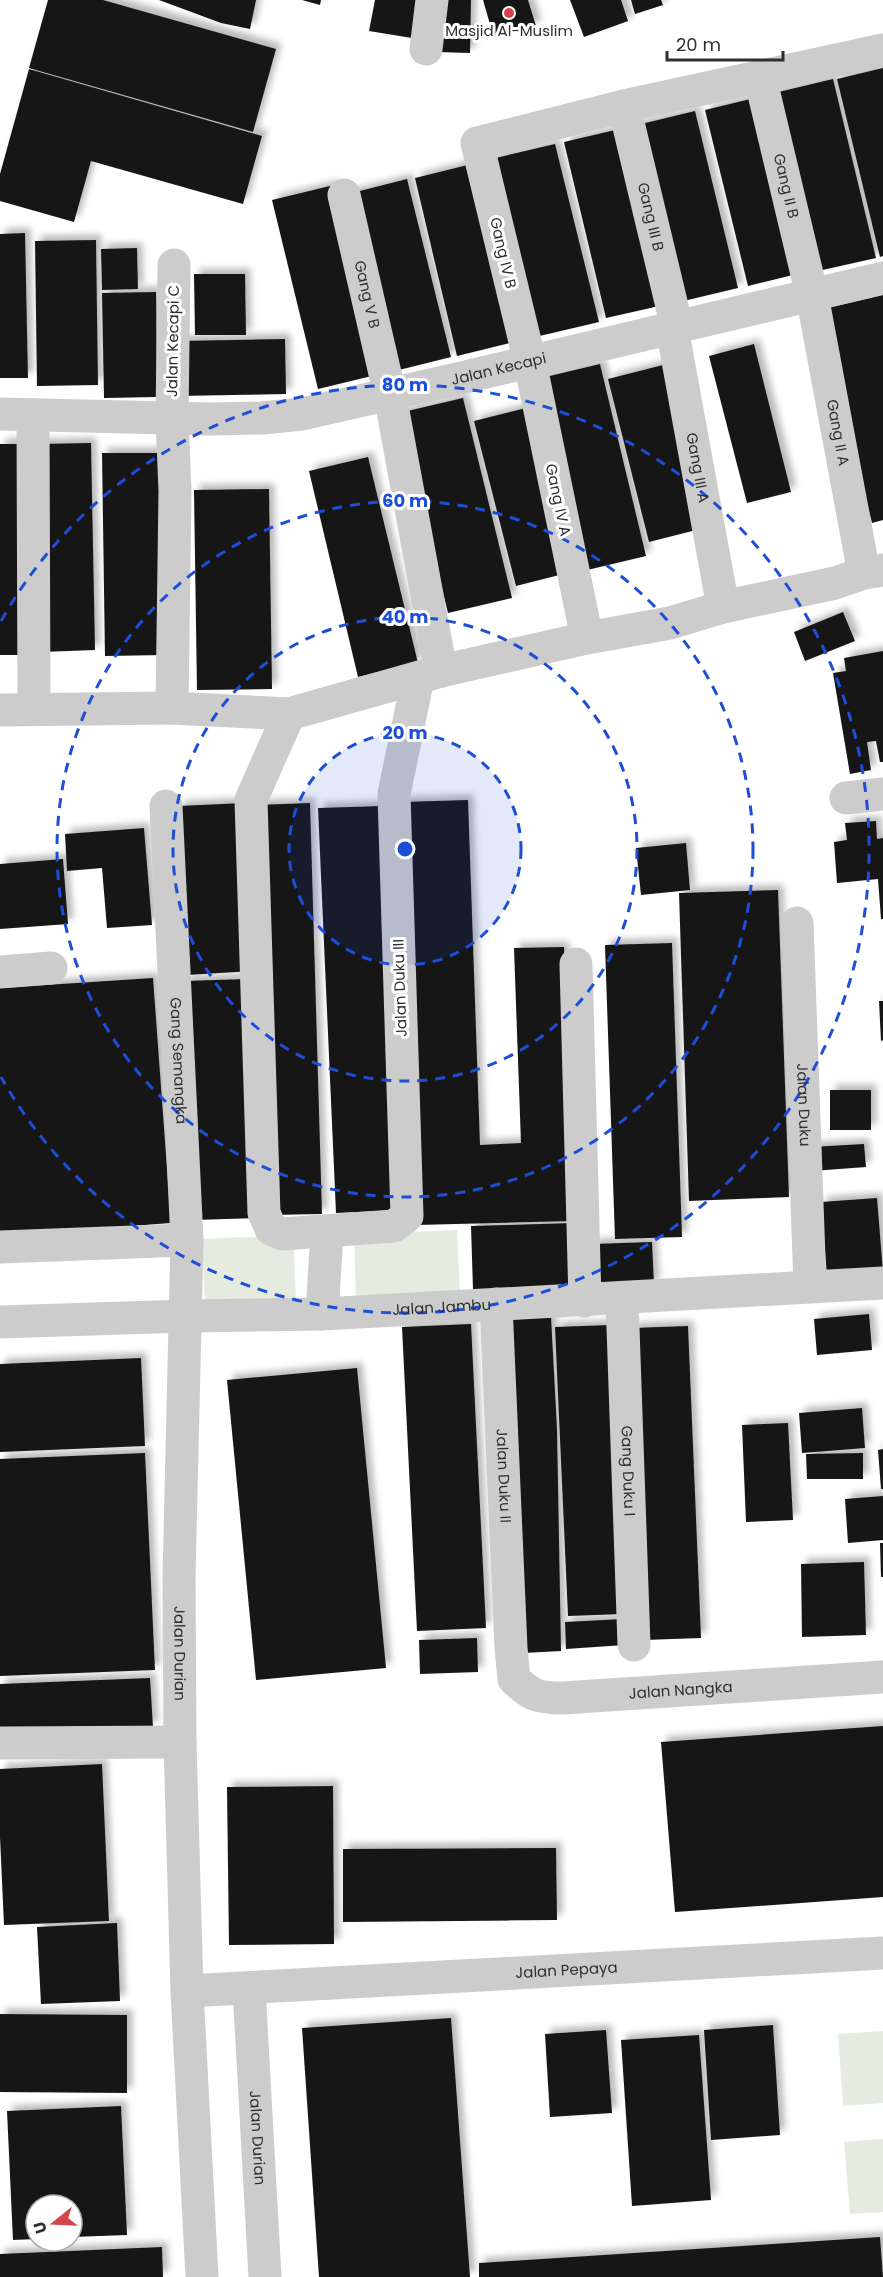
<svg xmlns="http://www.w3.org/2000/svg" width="883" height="2277" font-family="Poppins,sans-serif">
<defs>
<filter id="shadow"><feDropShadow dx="5.5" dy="-5.5" stdDeviation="3" flood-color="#0004"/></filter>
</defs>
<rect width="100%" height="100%" fill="#fff"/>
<g fill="#e5ebdf">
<path d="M 457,1230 L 460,1294 L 356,1298 L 354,1234 Z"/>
<path d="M 293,1235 L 296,1300 L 205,1304 L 202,1239 Z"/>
<path d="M 883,2031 L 883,2103 L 843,2106 L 838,2034 Z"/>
<path d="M 883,2139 L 883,2212 L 850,2214 L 844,2142 Z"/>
</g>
<g fill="#161616" filter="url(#shadow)">
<path d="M 48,0 L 103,0 L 276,49 L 253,132 L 29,68 Z"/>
<path d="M 159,0 L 256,0 L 250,29 L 221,23 Z"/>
<path d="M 302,0 L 321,0 L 320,5 Z"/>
<path d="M 375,0 L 424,0 L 418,39 L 369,31 Z"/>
<path d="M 438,0 L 471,0 L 470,53 L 437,52 Z"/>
<path d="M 483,0 L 528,0 L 536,26 L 494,38 Z"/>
<path d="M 570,0 L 621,0 L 628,21 L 584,37 Z"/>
<path d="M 631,0 L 661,0 L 663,5 L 635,14 Z"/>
<path d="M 883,68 L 883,256 L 880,257 L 837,79 Z"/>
<path d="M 29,69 L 262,136 L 243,204 L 91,161 L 74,222 L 0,201 L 0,174 Z"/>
<path d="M 833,79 L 876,258 L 809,273 L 766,95 Z"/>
<path d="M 763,96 L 805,272 L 748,286 L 705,110 Z"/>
<path d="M 695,111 L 738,288 L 675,303 L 633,126 Z"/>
<path d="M 628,127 L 668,304 L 606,318 L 564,142 Z"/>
<path d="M 555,144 L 599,322 L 531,338 L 487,160 Z"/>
<path d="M 480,162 L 522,340 L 457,356 L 415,178 Z"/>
<path d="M 407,179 L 451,357 L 391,372 L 348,194 Z"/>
<path d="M 334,185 L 380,374 L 318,389 L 272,200 Z"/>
<path d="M 25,233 L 28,378 L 0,378 L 0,234 Z"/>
<path d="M 96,240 L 98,385 L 37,386 L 35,241 Z"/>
<path d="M 137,248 L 138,289 L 102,290 L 101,249 Z"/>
<path d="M 194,274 L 245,274 L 246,335 L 195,335 Z"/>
<path d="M 156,292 L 157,397 L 104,398 L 102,293 Z"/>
<path d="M 883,295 L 883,520 L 872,523 L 819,310 Z"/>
<path d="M 285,339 L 286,394 L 177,396 L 176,341 Z"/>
<path d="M 754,344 L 791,492 L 747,503 L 709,356 Z"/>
<path d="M 600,364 L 646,556 L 583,571 L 537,379 Z"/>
<path d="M 663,365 L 704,528 L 649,542 L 608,379 Z"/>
<path d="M 463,398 L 512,598 L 448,613 L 399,413 Z"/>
<path d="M 526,408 L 567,573 L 516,586 L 474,421 Z"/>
<path d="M 91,443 L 95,650 L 41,652 L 38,444 Z"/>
<path d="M 0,444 L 24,444 L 27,655 L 0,655 Z"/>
<path d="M 102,453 L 161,453 L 164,655 L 105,656 Z"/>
<path d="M 368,457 L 418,663 L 358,677 L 309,471 Z"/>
<path d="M 269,489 L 272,689 L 197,690 L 194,490 Z"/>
<path d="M 843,612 L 855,641 L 805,661 L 794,632 Z"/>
<path d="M 883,651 L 883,762 L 880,762 L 876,741 L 867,742 L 871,770 L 850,774 L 833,673 L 846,671 L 844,658 Z"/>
<path d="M 468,800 L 480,1145 L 521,1143 L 514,948 L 564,947 L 573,1221 L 416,1225 L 401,802 Z"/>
<path d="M 244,803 L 253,971 L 187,975 L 178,806 Z"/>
<path d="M 310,803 L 322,1214 L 270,1215 L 257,805 Z"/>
<path d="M 383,806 L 401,1210 L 336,1213 L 318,808 Z"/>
<path d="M 876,821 L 877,839 L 883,838 L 883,919 L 881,919 L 878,879 L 837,883 L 834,842 L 847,840 L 845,823 Z"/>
<path d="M 144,828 L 152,925 L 107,928 L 102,868 L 67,871 L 65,834 Z"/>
<path d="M 686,843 L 690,890 L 641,895 L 636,848 Z"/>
<path d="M 63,859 L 68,924 L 0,929 L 0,864 Z"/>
<path d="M 778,890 L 789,1197 L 689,1201 L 679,893 Z"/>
<path d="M 672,943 L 682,1237 L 615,1239 L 605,945 Z"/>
<path d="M 153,978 L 171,1223 L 0,1236 L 0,988 Z"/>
<path d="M 247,979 L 258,1218 L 194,1220 L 184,981 Z"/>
<path d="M 879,1001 L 883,1001 L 883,1040 L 881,1041 Z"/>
<rect x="830" y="1090" width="41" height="40"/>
<path d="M 864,1144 L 866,1167 L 812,1171 L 811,1147 Z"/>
<path d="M 877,1198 L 883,1272 L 827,1276 L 821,1202 Z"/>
<path d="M 573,1223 L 575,1287 L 473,1290 L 471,1226 Z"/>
<path d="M 652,1242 L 654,1285 L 593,1287 L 592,1244 Z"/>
<path d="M 869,1314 L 872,1350 L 817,1355 L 814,1319 Z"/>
<path d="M 551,1317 L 557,1429 L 561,1651 L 523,1653 L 505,1320 Z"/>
<path d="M 471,1324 L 486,1628 L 417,1631 L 402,1327 Z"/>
<path d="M 611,1325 L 623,1614 L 568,1616 L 555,1327 Z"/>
<path d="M 688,1326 L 701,1638 L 644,1640 L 632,1328 Z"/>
<path d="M 141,1358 L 145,1446 L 0,1452 L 0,1364 Z"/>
<path d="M 357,1368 L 386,1668 L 256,1680 L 227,1380 Z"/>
<path d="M 862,1408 L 865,1448 L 802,1453 L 799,1413 Z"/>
<path d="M 788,1423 L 793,1520 L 746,1522 L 742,1425 Z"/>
<path d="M 883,1449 L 883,1489 L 881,1489 L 878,1450 Z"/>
<path d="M 145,1453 L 155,1670 L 0,1676 L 0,1459 Z"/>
<path d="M 863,1453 L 863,1479 L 807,1479 L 806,1454 Z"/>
<path d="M 883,1496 L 883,1540 L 848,1543 L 845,1499 Z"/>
<path d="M 880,1543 L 883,1543 L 883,1577 L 881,1577 Z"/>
<path d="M 864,1562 L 866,1635 L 802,1637 L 801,1564 Z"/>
<path d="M 623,1619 L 624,1645 L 566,1649 L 565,1622 Z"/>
<path d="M 477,1638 L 478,1672 L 420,1674 L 419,1640 Z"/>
<path d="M 150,1678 L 153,1727 L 0,1733 L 0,1684 Z"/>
<path d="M 883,1726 L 883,1897 L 675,1912 L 661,1742 Z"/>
<path d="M 102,1764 L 109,1921 L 4,1925 L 0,1837 L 0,1769 Z"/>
<path d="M 333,1786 L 334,1944 L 229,1945 L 227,1787 Z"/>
<path d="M 556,1848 L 557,1920 L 343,1922 L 343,1849 Z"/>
<path d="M 117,1923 L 120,2001 L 41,2004 L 37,1927 Z"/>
<path d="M 0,2014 L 127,2015 L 127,2093 L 0,2092 Z"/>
<path d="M 451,2018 L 470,2277 L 319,2277 L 302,2028 Z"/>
<path d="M 773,2025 L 780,2135 L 711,2140 L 704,2030 Z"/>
<path d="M 606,2030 L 612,2113 L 550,2117 L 545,2034 Z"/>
<path d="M 699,2035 L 711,2200 L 632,2206 L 621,2040 Z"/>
<path d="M 121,2106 L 127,2235 L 72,2237 L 72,2205 L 36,2205 L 36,2239 L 13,2240 L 7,2111 Z"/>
<path d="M 880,2237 L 883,2277 L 479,2277 L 479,2263 Z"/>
<path d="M 162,2247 L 163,2277 L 0,2277 L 0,2254 Z"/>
</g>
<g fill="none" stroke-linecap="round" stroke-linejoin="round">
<g stroke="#ccc" stroke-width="33">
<path d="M 426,49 L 432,0"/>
<path id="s1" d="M 760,77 L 812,295 L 864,573"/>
<path id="s2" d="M 624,106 L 677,327"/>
<path id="s3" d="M 344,195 L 390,395 L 441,671"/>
<path d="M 174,265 L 172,418 L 175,491 L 172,708 L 289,714 L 441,671 L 587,638 L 670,623 L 723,607 L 835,583 L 864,573 L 883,570"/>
<path id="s4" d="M 672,328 L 723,607"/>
<path id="s5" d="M 0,414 L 211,419 L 262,418 L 302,414 L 461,378 L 883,278"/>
<path d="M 33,415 L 34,709"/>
<path d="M 587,638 L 530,362 L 477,143 L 624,106 L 883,50"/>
<path d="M 0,710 L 172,708"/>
<path d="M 289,714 L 251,800 L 264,1213 L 271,1229 L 282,1234 L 394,1226 L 407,1216 L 394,794 L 418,678"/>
<path d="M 846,798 L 883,794"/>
<path id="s6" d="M 166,806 L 187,1240 L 179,1577 L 180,1742 L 187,1991 L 202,2277"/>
<path id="s7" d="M 797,923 L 810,1286"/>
<path d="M 576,964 L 585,1301"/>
<path d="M 0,972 L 51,968"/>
<path d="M 0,1247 L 187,1240"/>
<path id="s8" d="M 622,1299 L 634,1645"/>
<path id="s9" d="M 496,1304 L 511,1648 L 514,1679 C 531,1696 539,1698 563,1698 L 883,1677"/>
<path d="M 322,1314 L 327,1232"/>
<path id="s10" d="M 0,1322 L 186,1316 L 322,1314 L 883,1283"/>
<path d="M 0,1743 L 180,1742"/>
<path id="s11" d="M 249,1988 L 265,2277"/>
<path id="s12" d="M 187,1991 L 883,1953"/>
</g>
</g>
<circle cx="405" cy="849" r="116" fill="#1d4ed8" fill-opacity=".12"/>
<g fill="none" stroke="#1d4ed8" stroke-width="3" stroke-dasharray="10 8">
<circle cx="405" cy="849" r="116"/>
<circle cx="405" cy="849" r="232"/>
<circle cx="405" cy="849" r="348"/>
<path d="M1 621A464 464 0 1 1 1 1077"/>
</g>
<circle fill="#d4444b" stroke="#fff" stroke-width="2" cx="509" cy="13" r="6"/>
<g text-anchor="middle" stroke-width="6" stroke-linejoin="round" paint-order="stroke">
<g font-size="15" fill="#2f2f2f" stroke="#fff">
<text x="509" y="36">Masjid Al-Muslim</text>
</g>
<g font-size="15" fill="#2f2f2f" stroke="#fff">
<text dy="5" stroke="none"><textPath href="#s1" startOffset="112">Gang II B</textPath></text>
<text dy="5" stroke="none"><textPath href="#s2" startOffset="114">Gang III B</textPath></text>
<text transform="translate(503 253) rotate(77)" y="5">Gang IV B</text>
<text dy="5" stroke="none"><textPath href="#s3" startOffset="102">Gang V B</textPath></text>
<text transform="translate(173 341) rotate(-89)" y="5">Jalan Kecapi C</text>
<text dy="5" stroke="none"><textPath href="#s5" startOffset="504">Jalan Kecapi</textPath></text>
<text dy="5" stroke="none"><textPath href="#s1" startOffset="364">Gang II A</textPath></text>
<text dy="5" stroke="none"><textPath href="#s4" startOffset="142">Gang III A</textPath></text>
<text transform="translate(558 500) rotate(78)" y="5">Gang IV A</text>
<text transform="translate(400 988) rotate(-92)" y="5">Jalan Duku III</text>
<text dy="5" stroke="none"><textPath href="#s6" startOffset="255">Gang Semangka</textPath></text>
<text dy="5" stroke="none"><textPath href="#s7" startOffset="182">Jalan Duku</textPath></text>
<text dy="5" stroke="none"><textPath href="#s10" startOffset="442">Jalan Jambu</textPath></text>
<text dy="5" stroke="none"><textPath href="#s8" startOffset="172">Gang Duku I</textPath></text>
<text dy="5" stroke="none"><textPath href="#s9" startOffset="172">Jalan Duku II</textPath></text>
<text dy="5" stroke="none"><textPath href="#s6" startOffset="848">Jalan Durian</textPath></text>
<text dy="5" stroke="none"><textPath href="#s9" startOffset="548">Jalan Nangka</textPath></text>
<text dy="5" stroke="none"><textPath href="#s12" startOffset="380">Jalan Pepaya</textPath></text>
<text dy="5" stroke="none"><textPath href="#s11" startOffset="150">Jalan Durian</textPath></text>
</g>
</g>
<circle cx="405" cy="849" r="9" fill="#1d4ed8" stroke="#fff" stroke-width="3"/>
<g font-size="18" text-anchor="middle" font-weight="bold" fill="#1d4ed8" stroke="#fff" stroke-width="6" stroke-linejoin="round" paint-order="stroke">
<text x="405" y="391">80 m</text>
<text x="405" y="507">60 m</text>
<text x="405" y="623">40 m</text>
<text x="405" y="739">20 m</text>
</g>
<g transform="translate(54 2223) rotate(252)"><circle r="28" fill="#ffffff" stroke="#acacac" stroke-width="1.5"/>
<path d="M0-4.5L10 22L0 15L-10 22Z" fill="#d4444b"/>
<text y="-9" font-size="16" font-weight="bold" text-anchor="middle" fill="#2f2f2f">U</text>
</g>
<path d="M667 51v9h116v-9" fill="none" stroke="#2f2f2f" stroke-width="3"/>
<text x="676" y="51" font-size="18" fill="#2f2f2f" stroke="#ffffff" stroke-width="4.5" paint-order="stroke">20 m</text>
</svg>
